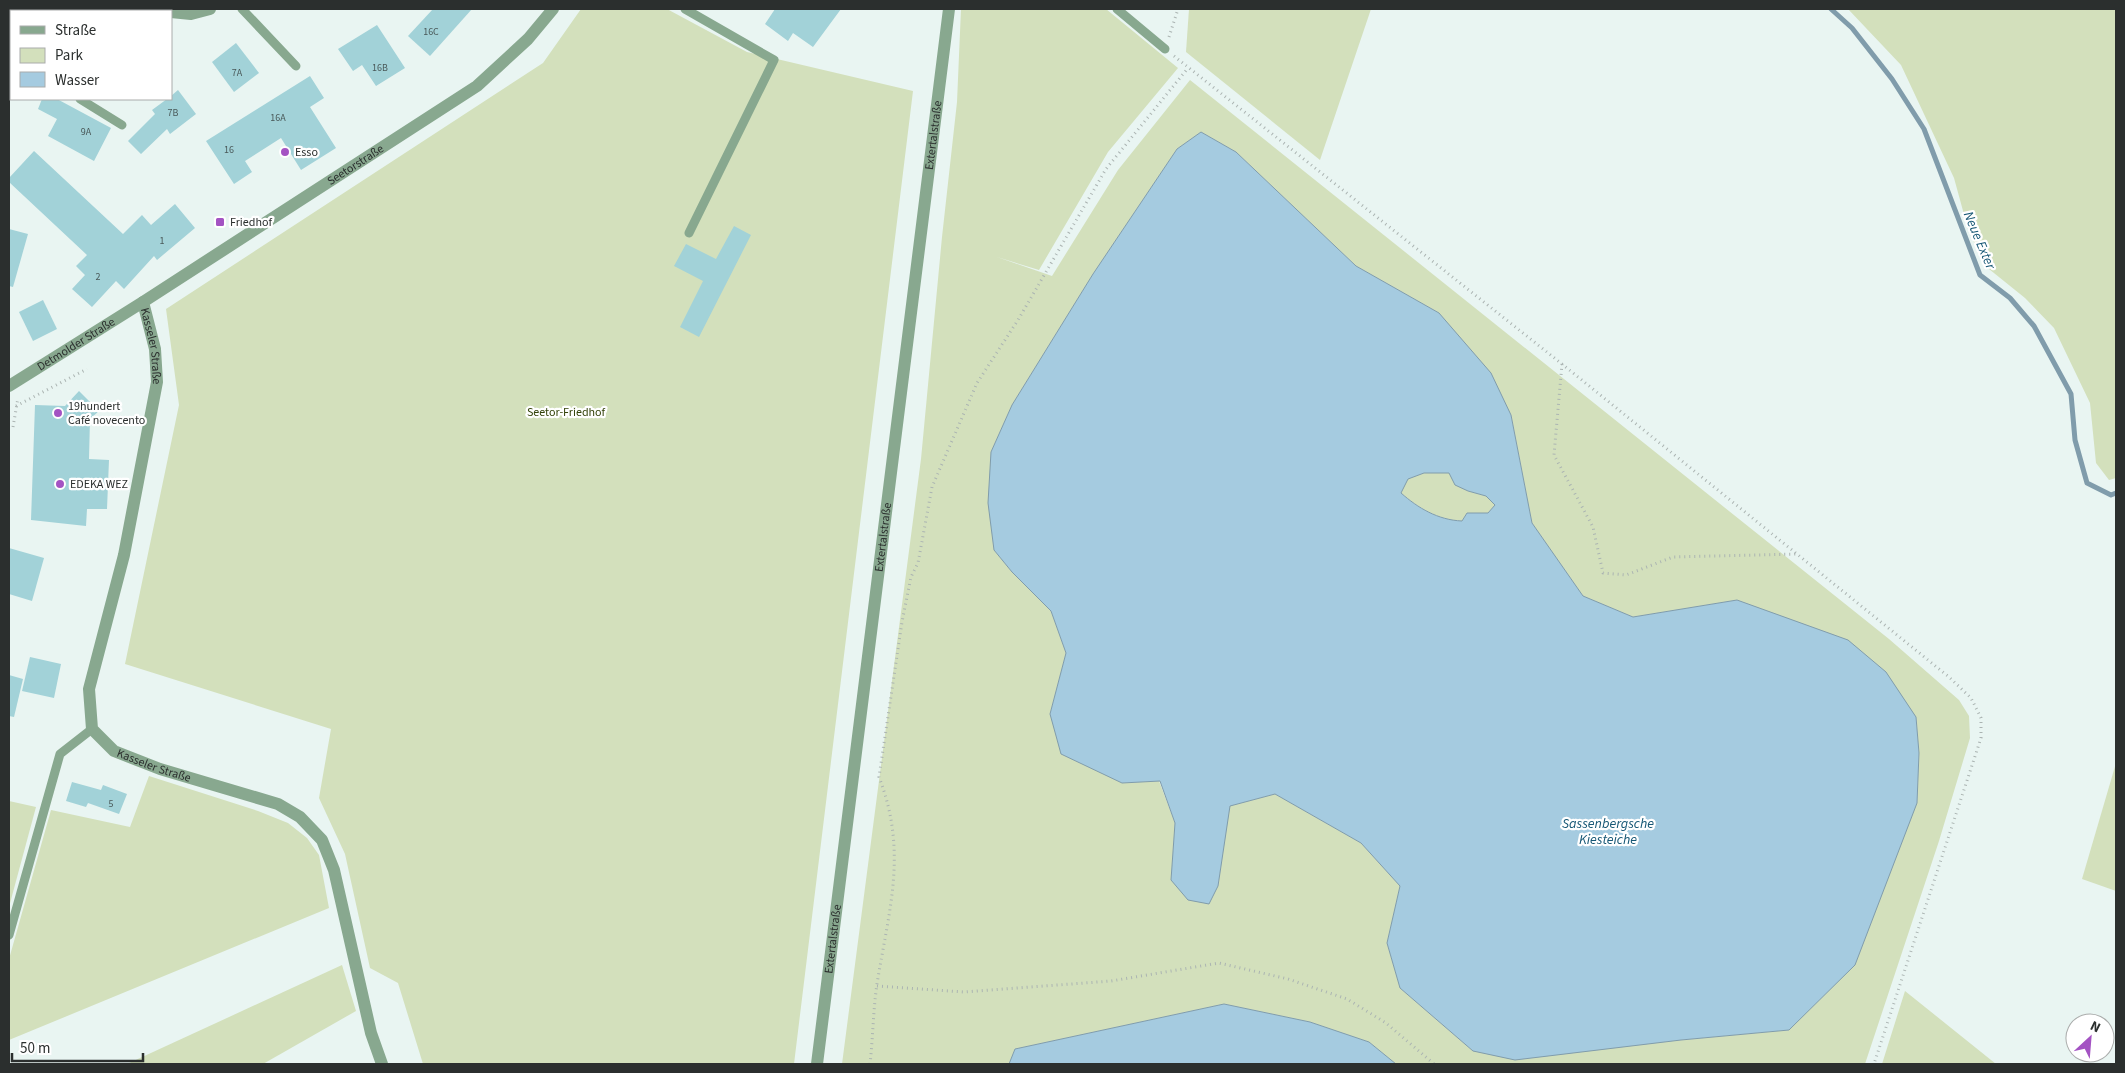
<svg xmlns="http://www.w3.org/2000/svg" width="2125" height="1073" font-family="'Source Sans 3',sans-serif">
<rect width="100%" height="100%" fill="#e9f5f2"/>
<g fill="#d3e0bc" fill-rule="evenodd">
<path d="M 581,9 L 667,9 L 747,52 L 913,91 L 794,1064 L 423,1064 L 398,983 L 370,968 L 345,854 L 319,798 L 331,729 L 125,664 L 179,405 L 166,309 L 543,63 Z"/>
<path d="M 961,9 L 1106,9 L 1178,68 L 1108,152 L 1039,270 L 997,257 L 1052,276 L 1118,170 L 1190,80 L 1889,639 L 1959,700 L 1969,716 L 1970,738 L 1939,841 L 1865,1064 L 1396,1064 L 1369,1042 L 1310,1022 L 1224,1004 L 1015,1049 L 1009,1064 L 842,1064 L 921,459 L 942,237 L 957,102 ZM 1201,132 L 1236,152 L 1356,266 L 1439,313 L 1511,415 L 1532,523 L 1583,596 L 1633,617 L 1737,600 L 1916,717 L 1919,753 L 1917,803 L 1789,1030 L 1681,1040 L 1473,1051 L 1400,988 L 1387,943 L 1400,886 L 1361,843 L 1275,794 L 1229,806 L 1218,886 L 1171,880 L 1175,823 L 1159,781 L 1122,783 L 1050,714 L 1066,653 L 1051,611 L 1012,572 L 994,550 L 991,452 L 1012,405 L 1093,274 L 1177,149 Z"/>
<path d="M 1189,9 L 1371,9 L 1320,160 L 1186,52 Z"/>
<path d="M 1848,9 L 2116,9 L 2116,478 L 2109,480 L 2096,463 L 2090,403 L 2054,328 L 2025,298 L 1984,265 L 1968,229 L 1954,178 L 1901,65 Z"/>
<path d="M 1424,473 L 1449,473 L 1468,491 L 1486,496 L 1495,505 L 1488,513 L 1467,513 L 1462,521 C 1438,520 1419,508 1401,493 L 1407,479 Z"/>
<path d="M 2116,763 L 2116,891 L 2082,879 Z"/>
<path d="M 149,776 L 258,811 L 288,823 L 307,838 L 319,855 L 329,908 L 9,1040 L 9,959 L 51,810 L 130,827 Z"/>
<path d="M 9,801 L 36,807 L 9,907 Z"/>
<path d="M 342,965 L 356,1011 L 263,1064 L 127,1064 Z"/>
<path d="M 1905,991 L 1986,1056 L 1996,1064 L 1882,1064 Z"/>
</g>
<g fill="#a5cbe0" stroke="#809cab" fill-rule="evenodd">
<path d="M 1201,132 L 1236,152 L 1356,266 L 1439,313 L 1491,373 L 1511,415 L 1532,523 L 1583,596 L 1633,617 L 1737,600 L 1848,640 L 1886,672 L 1916,717 L 1919,753 L 1917,803 L 1855,965 L 1789,1030 L 1681,1040 L 1515,1060 L 1473,1051 L 1400,988 L 1387,943 L 1400,886 L 1361,843 L 1275,794 L 1230,806 L 1218,886 L 1209,904 L 1188,900 L 1171,880 L 1175,823 L 1160,781 L 1122,783 L 1061,754 L 1050,714 L 1066,653 L 1051,611 L 1012,572 L 994,550 L 988,503 L 991,452 L 1012,405 L 1093,274 L 1177,149 ZM 1424,473 L 1449,473 L 1455,485 L 1468,491 L 1486,496 L 1495,505 L 1488,513 L 1467,513 L 1462,521 C 1438,520 1418,508 1401,493 L 1408,479 Z"/>
<path d="M 1224,1004 L 1310,1022 L 1369,1042 L 1396,1064 L 1009,1064 L 1015,1049 Z"/>
</g>
<g fill="none" stroke-linecap="round" stroke-linejoin="round">
<path stroke="#809cab" stroke-width="5" d="M 1831,9 L 1852,28 L 1892,79 L 1924,129 L 1980,275 L 2010,298 L 2034,326 L 2071,394 L 2075,440 L 2087,483 L 2111,495 L 2116,493"/>
</g>
<g fill="#a2d2d8">
<path d="M 433,9 L 472,9 L 430,56 L 408,36 Z"/>
<path d="M 775,9 L 841,9 L 813,47 L 793,33 L 788,41 L 765,24 Z"/>
<path d="M 377,25 L 405,68 L 376,86 L 362,65 L 353,71 L 338,49 Z"/>
<path d="M 236,43 L 259,73 L 234,92 L 212,62 Z"/>
<path d="M 310,76 L 324,98 L 310,107 L 336,148 L 301,170 L 281,138 L 245,161 L 252,172 L 234,184 L 206,141 Z"/>
<path d="M 178,90 L 196,114 L 170,134 L 167,129 L 141,154 L 128,141 L 155,114 L 152,110 L 167,99 L 171,99 L 171,96 Z"/>
<path d="M 42,99 L 57,99 L 111,128 L 94,161 L 48,136 L 57,119 L 38,109 Z"/>
<path d="M 34,151 L 123,234 L 142,215 L 151,225 L 175,204 L 195,228 L 157,260 L 154,256 L 124,289 L 116,281 L 92,307 L 72,289 L 85,275 L 76,266 L 87,255 L 9,182 L 9,178 Z"/>
<path d="M 734,226 L 751,235 L 699,337 L 680,327 L 703,281 L 674,266 L 686,244 L 716,259 Z"/>
<path d="M 9,229 L 28,234 L 13,287 L 9,286 Z"/>
<path d="M 43,300 L 57,329 L 33,341 L 19,312 Z"/>
<path d="M 79,391 L 99,411 L 90,419 L 89,459 L 109,460 L 107,509 L 87,509 L 86,526 L 31,520 L 35,405 L 65,406 Z"/>
<path d="M 9,548 L 44,558 L 32,601 L 9,594 Z"/>
<path d="M 30,657 L 61,664 L 54,698 L 22,691 Z"/>
<path d="M 9,675 L 23,679 L 14,717 L 9,716 Z"/>
<path d="M 72,782 L 101,790 L 103,785 L 127,794 L 119,814 L 88,803 L 86,807 L 66,801 Z"/>
</g>
<g fill="none" stroke-linecap="round" stroke-linejoin="round">
<g stroke="#abb4b2" stroke-width="3" stroke-dasharray="1 4" stroke-linecap="butt">
<path d="M 1169,37 L 1178,9"/>
<path d="M 1174,56 L 1562,364 L 1949,677 L 1971,698 L 1981,718 L 1981,738 L 1874,1064"/>
<path d="M 1562,364 L 1554,455 L 1593,527 L 1603,573 L 1626,575 L 1673,557 L 1797,554"/>
<path d="M 16,406 L 87,369"/>
<path d="M 13,427 L 18,398"/>
<path d="M 877,986 L 964,992 L 1111,981 L 1219,963 L 1288,979 L 1347,999 L 1386,1023 L 1434,1064"/>
<path d="M 870,1064 C 873,1038 873,1011 877,984 C 889,909 908,852 879,777 L 902,622 L 911,577 L 918,563 L 932,487 L 977,383 L 1018,320 L 1106,169 L 1188,68"/>
</g>
<g stroke="#88a88f" stroke-width="9">
<path d="M 242,9 L 296,66"/>
<path d="M 685,9 L 774,60 L 689,233"/>
<path d="M 1117,9 L 1165,49"/>
<path d="M 79,11 L 80,9"/>
<path d="M 80,99 L 122,125"/>
<path d="M 9,935 L 60,754 L 92,729"/>
</g>
<g stroke="#88a88f" stroke-width="12">
<path d="M 171,12 L 191,14 L 210,9"/>
<path id="s1" d="M 143,302 L 155,349 L 157,382 L 124,555 L 89,689 L 92,729 L 114,751 L 160,769 L 278,804 L 300,817 L 322,840 L 334,870 L 371,1033 L 382,1064"/>
<path id="s2" d="M 9,386 L 143,302 L 477,86 L 528,39 L 553,9"/>
<path id="s3" d="M 817,1064 L 949,9"/>
</g>
</g>
<g fill="#a453c3" stroke="#fff" stroke-width="2">
<circle cx="285" cy="152" r="5"/>
<rect x="215" y="217" width="10" height="10" rx="2.5"/>
<circle cx="58" cy="413" r="5"/>
<circle cx="60" cy="484" r="5"/>
</g>
<g text-anchor="middle" stroke-width="4.5" stroke-linejoin="round" paint-order="stroke">
<g font-size="10" fill="#495858">
<text x="431" y="35">16C</text>
<text x="380" y="71">16B</text>
<text x="237" y="76">7A</text>
<text x="173" y="116">7B</text>
<text x="278" y="121">16A</text>
<text x="86" y="135">9A</text>
<text x="229" y="153">16</text>
<text x="162" y="244">1</text>
<text x="98" y="280">2</text>
<text x="111" y="807">5</text>
</g>
<g font-size="12" fill="#2b2f2e" stroke="#fff">
<text dy="4" stroke="none"><textPath href="#s3" startOffset="936">Extertalstraße</textPath></text>
<text dy="4" stroke="none"><textPath href="#s2" startOffset="411">Seetorstraße</textPath></text>
<text dy="4" stroke="none"><textPath href="#s2" startOffset="79">Detmolder Straße</textPath></text>
<text dy="4" stroke="none"><textPath href="#s1" startOffset="45">Kasseler Straße</textPath></text>
<text dy="4" stroke="none"><textPath href="#s3" startOffset="531">Extertalstraße</textPath></text>
<text dy="4" stroke="none"><textPath href="#s1" startOffset="510">Kasseler Straße</textPath></text>
<text dy="4" stroke="none"><textPath href="#s3" startOffset="126">Extertalstraße</textPath></text>
</g>
<g font-size="12" fill="#2b2f2e" stroke="#fff" text-anchor="start">
<text x="295" y="156">Esso</text>
<text x="230" y="226">Friedhof</text>
<text x="68" y="410">19hundert<tspan x="68" dy="14">Café novecento</tspan></text>
<text x="70" y="488">EDEKA WEZ</text>
</g>
<g font-size="12" fill="#334209" stroke="#fff">
<text x="566" y="416">Seetor-Friedhof</text>
</g>
<g font-size="14" font-style="italic" fill="#165775" stroke="#fff">
<text transform="translate(1980 240) rotate(67)" y="5">Neue Exter</text>
<text x="1608" y="828">Sassenbergsche<tspan x="1608" dy="16">Kiesteiche</tspan></text>
</g>
</g>
<rect width="2125" height="1073" fill="none" stroke="#2b2f2e" stroke-width="20"/>
<rect x="10" y="10" width="162" height="90" fill="#ffffff" stroke="#aaacab"/>
<rect x="20" y="26" width="25" height="8" fill="#88a88f" stroke="#aaacab"/>
<text x="55" y="35" font-size="15" fill="#2b2f2e">Straße</text>
<rect x="20" y="48" width="25" height="15" fill="#d3e0bc" stroke="#aaacab"/>
<text x="55" y="60" font-size="15" fill="#2b2f2e">Park</text>
<rect x="20" y="72" width="25" height="15" fill="#a5cbe0" stroke="#aaacab"/>
<text x="55" y="85" font-size="15" fill="#2b2f2e">Wasser</text>
<g transform="translate(2090 1038) rotate(26)"><circle r="24" fill="#ffffff" stroke="#aaacab"/>
<path d="M0-4L9 19L0 12L-9 19Z" fill="#a453c3"/>
<text y="-8" font-size="14" font-weight="bold" text-anchor="middle" fill="#2b2f2e">N</text>
</g>
<path d="M12 1053v8h131v-8" fill="none" stroke="#2b2f2e" stroke-width="2.5"/>
<text x="20" y="1053" font-size="15" fill="#2b2f2e" stroke="#ffffff" stroke-width="4" paint-order="stroke">50 m</text>
</svg>
